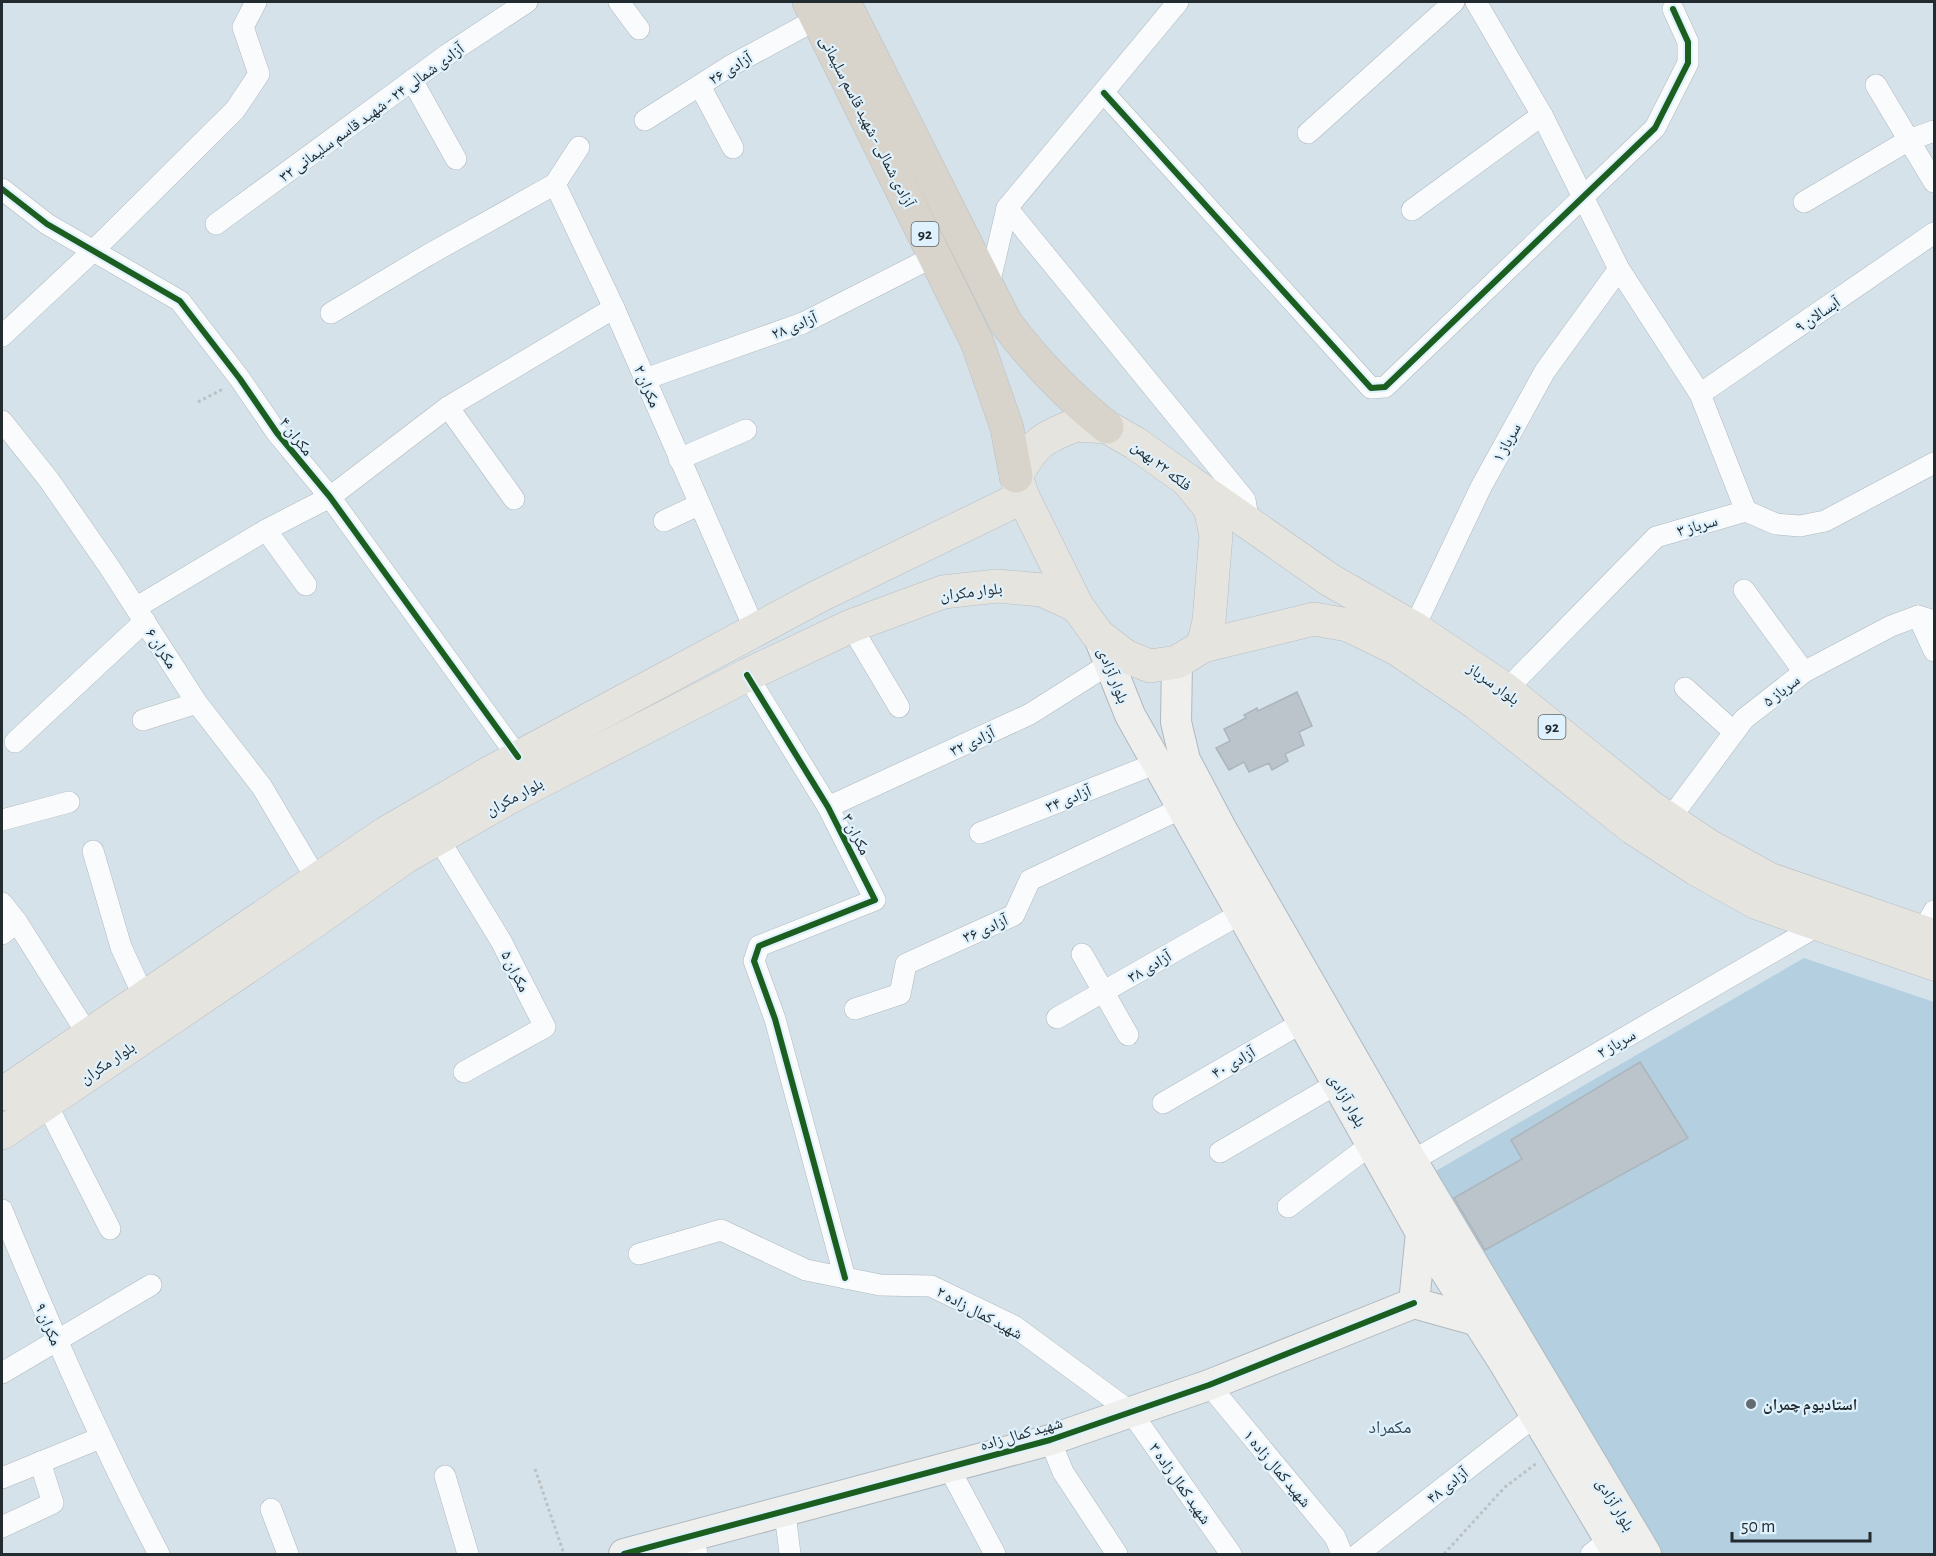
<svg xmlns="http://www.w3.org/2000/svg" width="1936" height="1556" font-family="'Alegreya Sans','Noto Naskh Arabic',sans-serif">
<rect width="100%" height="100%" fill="#d5e2ea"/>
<path fill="#b3cfe0" d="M 1804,958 L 1934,1002 L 1934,1554 L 1658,1554 L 1429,1175 Z"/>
<g fill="#bac4ca" stroke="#abb5bb" stroke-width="1.5">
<path d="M 1297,692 L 1312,726 L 1299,732 L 1304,745 L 1285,754 L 1288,761 L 1272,770 L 1269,763 L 1249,772 L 1244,762 L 1229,770 L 1216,748 L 1230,741 L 1224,729 L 1246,718 L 1244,715 L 1257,708 L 1258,711 Z"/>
<path d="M 1640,1062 L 1688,1138 L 1485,1250 L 1454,1198 L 1522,1159 L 1511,1140 Z"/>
</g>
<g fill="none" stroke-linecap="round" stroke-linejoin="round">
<g stroke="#afb9c0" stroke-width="22">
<g id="street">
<path d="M 619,2 L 639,29"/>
<path d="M 1476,2 L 1542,115 L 1619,269 L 1700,394 L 1746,511"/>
<path d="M 412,80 L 456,159"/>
<path d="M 1876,85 L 1934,182"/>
<path d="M 700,86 L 733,148"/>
<path d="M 1104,93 L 1371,388 L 1385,387 L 1655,128 L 1688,63 L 1688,42 L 1673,9"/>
<path d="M 645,120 L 730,66 L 817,19"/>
<path d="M 1308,133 L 1454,2"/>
<path d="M 579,147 L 555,184 L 614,308 L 755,630"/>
<path d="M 2,189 L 47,224 L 180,301 L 240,379 L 277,433 L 330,497 L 518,757"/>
<path d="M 1804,202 L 1909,140 L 1934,131"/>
<path d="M 1007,208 L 1245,500 L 1249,523"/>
<path d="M 1412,210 L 1542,115"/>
<path d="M 216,224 L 448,54 L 527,2"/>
<path d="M 988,289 L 1007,208 L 1178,2"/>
<path d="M 331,313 L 428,255 L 555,184"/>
<path d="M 2,336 L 94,250 L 235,110 L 259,74 L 243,27 L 256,2"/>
<path d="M 645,379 L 803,323 L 935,256"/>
<path d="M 1700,394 L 1934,233"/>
<path d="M 448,407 L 514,499"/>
<path d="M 2,421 L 49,480 L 110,568 L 197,703 L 262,787 L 317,880"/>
<path d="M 679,459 L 746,430"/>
<path d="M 664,521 L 698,505"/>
<path d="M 266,530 L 306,585"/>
<path d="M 1744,590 L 1804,672"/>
<path d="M 137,607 L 266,530 L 330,497 L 448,407 L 614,308"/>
<path d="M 1918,616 L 1934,651"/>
<path d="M 851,626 L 899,707"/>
<path d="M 1414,628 L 1481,487 L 1545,371 L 1619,269"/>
<path d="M 747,675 L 828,807 L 875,900 L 759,946 L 754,961 L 775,1019 L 845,1278"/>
<path d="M 1685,688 L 1734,732"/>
<path d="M 1506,690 L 1656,537 L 1746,511 L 1776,524 L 1800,526 L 1825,521 L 1934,463"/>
<path d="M 143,720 L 197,703"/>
<path d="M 15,742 L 145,621"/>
<path d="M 828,807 L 1030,714 L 1109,664"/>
<path d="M 2,820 L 69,802"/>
<path d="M 1669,820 L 1744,719 L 1804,672 L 1891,626 L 1918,616 L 1934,621"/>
<path d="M 980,833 L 1157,763"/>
<path d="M 438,838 L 501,941 L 545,1027 L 464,1072"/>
<path d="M 93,851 L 121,947 L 144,997"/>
<path d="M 2,903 L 17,922 L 88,1035"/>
<path d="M 1922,932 L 1934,911"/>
<path d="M 2,934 L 17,922"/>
<path d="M 1082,954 L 1128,1035"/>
<path d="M 855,1009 L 900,994 L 906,964 L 1014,915 L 1030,880 L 1182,808"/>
<path d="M 1057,1018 L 1240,914"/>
<path d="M 46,1103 L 110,1229"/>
<path d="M 1163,1103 L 1303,1022"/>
<path d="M 1220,1152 L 1338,1083"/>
<path d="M 1412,1161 L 1819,925"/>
<path d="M 1288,1207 L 1373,1143"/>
<path d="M 2,1210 C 50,1327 100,1442 159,1554"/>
<path d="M 639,1254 L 721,1230 L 806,1270 L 880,1285 L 931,1286 L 1014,1326 L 1131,1412 L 1231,1554"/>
<path d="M 2,1373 L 151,1285"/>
<path d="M 1209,1385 L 1335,1537 L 1342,1554"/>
<path d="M 1050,1440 L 1063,1472 L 1117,1554"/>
<path d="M 949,1468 L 995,1554"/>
<path d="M 445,1476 L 468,1554"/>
<path d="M 2,1478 L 100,1438"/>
<path d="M 271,1509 L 288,1554"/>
<path d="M 785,1513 L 790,1554"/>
<path d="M 2,1527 L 53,1503 L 40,1462"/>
<path d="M 693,1537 L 697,1554"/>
<path d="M 1358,1554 L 1535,1416"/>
<path d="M 1591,1554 L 1609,1540"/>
</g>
</g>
<g stroke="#afb9c0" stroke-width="32">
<g id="secondary">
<path d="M 1098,635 L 1130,715 L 1421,1233 L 1506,1366 L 1618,1554"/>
<path d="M 1177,662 L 1176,722 L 1185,760 L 1222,830 L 1412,1161 L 1646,1554"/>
<path d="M 1414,1303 L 1421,1233"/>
<path d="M 1414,1303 L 1475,1320"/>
<path d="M 624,1554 L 1050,1440 L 1209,1385 L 1414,1303"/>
</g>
</g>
<g stroke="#b7bec3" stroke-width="34">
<g id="primary">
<path d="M 1076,425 L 1107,427 L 1135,443 L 1187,480 L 1210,508 L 1216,535 L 1209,621 L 1203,646 L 1177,662 L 1150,666 L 1125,656 L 1098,635 L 1077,606 L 1023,497 L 1016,476 C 1034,444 1041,438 1076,425 Z"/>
<path d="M 1187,480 L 1330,580 L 1414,628 L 1506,690 L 1652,808 L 1709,846 L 1769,879 L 1934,936"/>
<path d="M 1203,646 L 1314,619 L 1348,625 L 1397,649 L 1476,703 L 1633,828 L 1696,869 L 1757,903 L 1934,964"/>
<path d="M 2,1094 L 386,833 L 491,772 L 819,596 L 1023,497"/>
<path d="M 2,1133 L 309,925 L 405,857 L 510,797 L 747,675 L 851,626 L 943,592 L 997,586 L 1042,590 L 1077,606"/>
</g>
</g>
<g stroke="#b7bec3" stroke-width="34">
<g id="highway">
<path d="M 809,2 L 977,342 L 1007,428 L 1016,476"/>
<path d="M 844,2 L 1006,323 C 1036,363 1068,396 1107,427"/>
</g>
</g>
<g stroke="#bcc2c4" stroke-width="3" stroke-dasharray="3 3" stroke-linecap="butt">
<path d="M 198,402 L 223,389"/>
<path d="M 535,1469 L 564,1554"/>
<path d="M 1444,1554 L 1505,1487 L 1537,1463"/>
</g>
<use href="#street" stroke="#f9fbfc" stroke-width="21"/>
<use href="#secondary" stroke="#efefed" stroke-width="30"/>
<use href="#primary" stroke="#e6e4df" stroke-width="33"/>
<use href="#highway" stroke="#d9d4cb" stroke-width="33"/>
<g stroke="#def1fc" stroke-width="10">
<g id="cycleway">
<path d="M 1104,93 L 1371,388 L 1385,387 L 1655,128 L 1688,63 L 1688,42 L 1673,9"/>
<path d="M 2,189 L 47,224 L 180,301 L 240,379 L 277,433 L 330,497 L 518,757"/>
<path d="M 747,675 L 828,807 L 875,900 L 759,946 L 754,961 L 775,1019 L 845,1278"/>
<path d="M 624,1554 L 1050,1440 L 1209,1385 L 1414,1303"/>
</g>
</g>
<use href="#cycleway" stroke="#1b5e20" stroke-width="6"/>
</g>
<circle fill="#616b71" stroke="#def1fc" stroke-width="2" cx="1751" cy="1404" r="6"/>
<g text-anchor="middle" stroke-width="4.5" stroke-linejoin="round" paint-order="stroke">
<g fill="#def1fc" stroke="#5a666d" stroke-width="1.5">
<rect x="911.5" y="222" width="27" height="24" rx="4.5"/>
<rect x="1538.5" y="715" width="27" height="24" rx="4.5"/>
</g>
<g font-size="15" font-weight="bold" fill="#222b30">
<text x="925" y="239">92</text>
<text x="1552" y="732">92</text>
</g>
<g font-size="16" fill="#222b30" stroke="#def1fc">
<text transform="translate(730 68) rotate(-31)" y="6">آزادی ۲۶</text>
<text transform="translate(371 112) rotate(-36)" y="6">آزادی شمالی ۲۴ - شهید قاسم سلیمانی ۳۲</text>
<text transform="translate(868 121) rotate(63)" y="6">آزادی شمالی - شهید قاسم سلیمانی</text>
<text transform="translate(1817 314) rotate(-34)" y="6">آبسالان ۹</text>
<text transform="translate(794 325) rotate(-22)" y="6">آزادی ۲۸</text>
<text transform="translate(648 386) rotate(67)" y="6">مکران ۲</text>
<text transform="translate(297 436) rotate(52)" y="6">مکران ۴</text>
<text transform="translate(1506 442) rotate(-61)" y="6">سرباز ۱</text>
<text transform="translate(1162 465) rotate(38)" y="6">فلکه ۲۲ بهمن</text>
<text transform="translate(1697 525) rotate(-16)" y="6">سرباز ۳</text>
<text transform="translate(971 591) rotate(-7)" y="6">بلوار مکران</text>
<text transform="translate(162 648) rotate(57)" y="6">مکران ۶</text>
<text transform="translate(1114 675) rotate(68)" y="6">بلوار آزادی</text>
<text transform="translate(1494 683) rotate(36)" y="6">بلوار سرباز</text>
<text transform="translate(1781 690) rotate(-38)" y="6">سرباز ۵</text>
<text transform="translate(972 741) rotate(-25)" y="6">آزادی ۳۲</text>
<text transform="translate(514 796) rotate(-28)" y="6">بلوار مکران</text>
<text transform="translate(1068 798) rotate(-22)" y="6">آزادی ۳۴</text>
<text transform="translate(857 834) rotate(63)" y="6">مکران ۳</text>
<text transform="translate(985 928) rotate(-24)" y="6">آزادی ۳۶</text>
<text transform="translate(1149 966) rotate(-30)" y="6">آزادی ۳۸</text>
<text transform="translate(516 971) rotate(63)" y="6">مکران ۵</text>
<text transform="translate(1616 1043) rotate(-30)" y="6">سرباز ۲</text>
<text transform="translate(107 1062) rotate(-34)" y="6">بلوار مکران</text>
<text transform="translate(1233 1062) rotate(-30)" y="6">آزادی ۴۰</text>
<text transform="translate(1348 1100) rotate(60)" y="6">بلوار آزادی</text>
<text transform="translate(980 1312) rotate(28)" y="6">شهید کمال زاده ۲</text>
<text transform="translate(49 1324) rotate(67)" y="6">مکران ۹</text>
<text transform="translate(1021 1433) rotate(-16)" y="6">شهید کمال زاده</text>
<text transform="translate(1278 1468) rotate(50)" y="6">شهید کمال زاده ۱</text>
<text transform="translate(1181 1483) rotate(55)" y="6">شهید کمال زاده ۳</text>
<text transform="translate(1447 1485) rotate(-38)" y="6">آزادی ۴۸</text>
<text transform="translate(1616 1504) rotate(59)" y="6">بلوار آزادی</text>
</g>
<g font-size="16" font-weight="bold" fill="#222b30" stroke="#def1fc" text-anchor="start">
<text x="1763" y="1410">استادیوم چمران</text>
</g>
<g font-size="18" fill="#384b56" stroke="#def1fc">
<text x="1390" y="1433">مکمراد</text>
</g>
</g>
<rect width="1936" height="1556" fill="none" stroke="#222b30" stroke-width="6"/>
<path d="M1732 1532v9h138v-9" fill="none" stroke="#222b30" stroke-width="3"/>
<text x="1741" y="1532" font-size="18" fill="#222b30" stroke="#def1fc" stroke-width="4.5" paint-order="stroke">50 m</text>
</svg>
